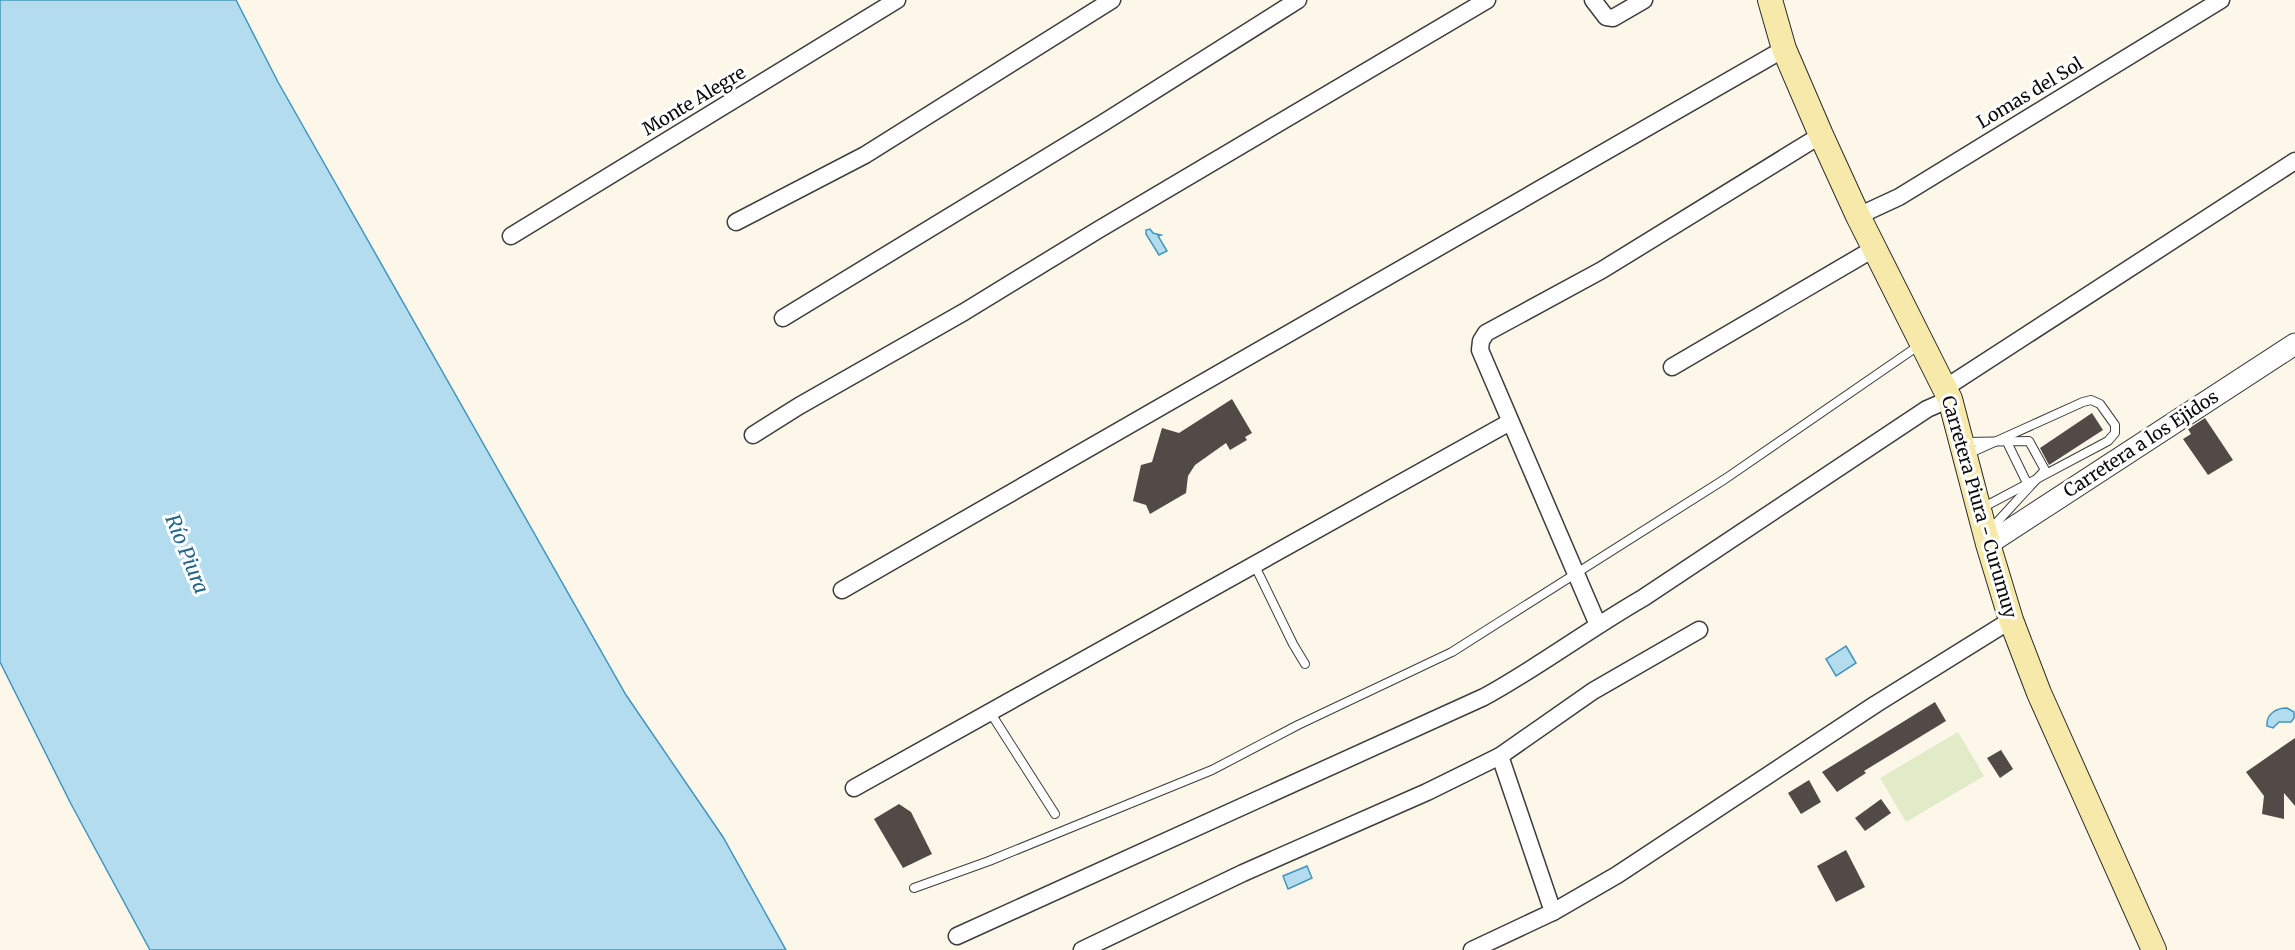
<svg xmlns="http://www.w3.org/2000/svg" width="2295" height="950" font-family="Merriweather,serif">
<rect width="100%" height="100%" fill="#fdf7e9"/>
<path fill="#e1ebc8" d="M 1958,732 L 1984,776 L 1906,822 L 1880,778 Z"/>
<g fill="#b3dcef" stroke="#4295be" stroke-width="1.5">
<path d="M 0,0 L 236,0 L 278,82 L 626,695 L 723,837 L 786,950 L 150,950 L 71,804 L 0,662 Z"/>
<path d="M 1150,229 L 1153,233 L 1161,235 L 1158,236 L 1167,251 L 1159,255 L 1146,234 L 1146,230 Z"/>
<path d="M 1846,646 L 1856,663 L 1836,676 L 1826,659 Z"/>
<path d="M 2287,708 L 2294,712 L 2294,718 L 2291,722 L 2279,722 L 2273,728 L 2267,726 C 2266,714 2276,708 2287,708 Z"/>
<path d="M 1307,866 L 1312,878 L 1288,889 L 1283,876 Z"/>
</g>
<g fill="#514a47">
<path d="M 1232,399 L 1252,433 L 1245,437 L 1247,440 L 1230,450 L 1226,443 L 1195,465 L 1188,476 L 1186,493 L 1150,514 L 1146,505 L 1133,501 L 1141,465 L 1152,462 L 1162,428 L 1179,433 Z"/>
<path d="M 2092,413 L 2103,430 L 2049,465 L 2040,448 Z"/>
<path d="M 2205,418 L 2233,460 L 2208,475 L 2183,439 L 2191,434 L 2188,429 Z"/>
<path d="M 1935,702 L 1946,721 L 1864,771 L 1866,773 L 1837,792 L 1822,772 Z"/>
<path d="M 2295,738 L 2295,806 L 2284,793 L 2284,819 L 2262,814 L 2264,796 L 2246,772 Z"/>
<path d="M 2001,750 L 2013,769 L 2000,778 L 1987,758 Z"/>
<path d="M 1809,780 L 1821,802 L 1801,814 L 1788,793 Z"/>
<path d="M 1881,799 L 1891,813 L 1865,831 L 1855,818 Z"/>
<path d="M 899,804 L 911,812 L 932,854 L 903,868 L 874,819 Z"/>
<path d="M 1846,850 L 1865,887 L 1836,902 L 1817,866 Z"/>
</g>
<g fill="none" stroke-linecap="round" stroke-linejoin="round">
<g stroke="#3d3d3d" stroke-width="10">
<g id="service">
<path d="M 2005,438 L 2027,483"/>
<path d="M 1964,442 L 2029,441 L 2045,470 L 1988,532"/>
<path d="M 1968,454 L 2083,402 L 2091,400 L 2100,404 L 2115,425 L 2115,433 L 2108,441 L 1982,508"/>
<path d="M 1254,564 L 1293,644 L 1305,664"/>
<path d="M 990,712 L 1055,814"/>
<path d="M 914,888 L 989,861 L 1212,770 L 1298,725 L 1452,652 L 1725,479 L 1921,344"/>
</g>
</g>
<g stroke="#3d3d3d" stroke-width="19">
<g id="minor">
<path d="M 1593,0 L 1606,17 L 1613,18 L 1644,0"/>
<path d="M 1858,216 L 1899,197 L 2221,0"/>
<path d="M 736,222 L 865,155 L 1112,0"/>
<path d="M 511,236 L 897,0"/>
<path d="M 783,318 L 1103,123 L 1298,0"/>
<path d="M 1672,367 L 1875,248"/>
<path d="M 1945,388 L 2295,161"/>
<path d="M 753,435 L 799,406 L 964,312 L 1098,230 L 1487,0"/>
<path d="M 842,590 L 1784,49"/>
<path d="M 1598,625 L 1480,350 L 1481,341 L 1486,333 L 1602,270 L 1821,135"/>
<path d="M 1500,756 L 1553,912"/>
<path d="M 854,788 L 1510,422"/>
<path d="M 957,936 L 1484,697 C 1539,667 1589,629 1643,598 L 1927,409 L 1950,399"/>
<path d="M 1082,950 L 1243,873 L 1427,792 L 1500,756 L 1593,691 L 1699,630"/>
<path d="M 1472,950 L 1553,912 L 1617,875 L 1876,704 L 2011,620"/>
</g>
</g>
<g stroke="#3d3d3d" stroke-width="23">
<path id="tertiary" d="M 1988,544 L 2295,344"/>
</g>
<g stroke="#2c2c2c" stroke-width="26">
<path id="secondary" d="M 1770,0 L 1784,49 L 1821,135 L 1858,216 L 1950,399 L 1988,544 L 2011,620 L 2039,693 L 2154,950"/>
</g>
<use href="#service" stroke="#fff" stroke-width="8"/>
<use href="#minor" stroke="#fff" stroke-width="16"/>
<use href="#tertiary" stroke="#fff" stroke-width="21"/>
<use href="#secondary" stroke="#f6e9aa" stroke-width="24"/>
</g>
<g text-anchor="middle" stroke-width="6" stroke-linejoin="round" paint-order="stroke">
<g font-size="18" fill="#0a0a0a" stroke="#fff">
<text transform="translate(2030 93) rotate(-31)" y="6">Lomas del Sol</text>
<text transform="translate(694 101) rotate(-31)" y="6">Monte Alegre</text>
<text transform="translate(2141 444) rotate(-33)" y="6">Carretera a los Ejidos</text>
<text transform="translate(1979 507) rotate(74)" y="6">Carretera Piura - Curumuy</text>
</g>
<g font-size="20" font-style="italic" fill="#22658d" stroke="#fff">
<text transform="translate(187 554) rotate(68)" y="7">Río Piura</text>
</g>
</g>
</svg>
